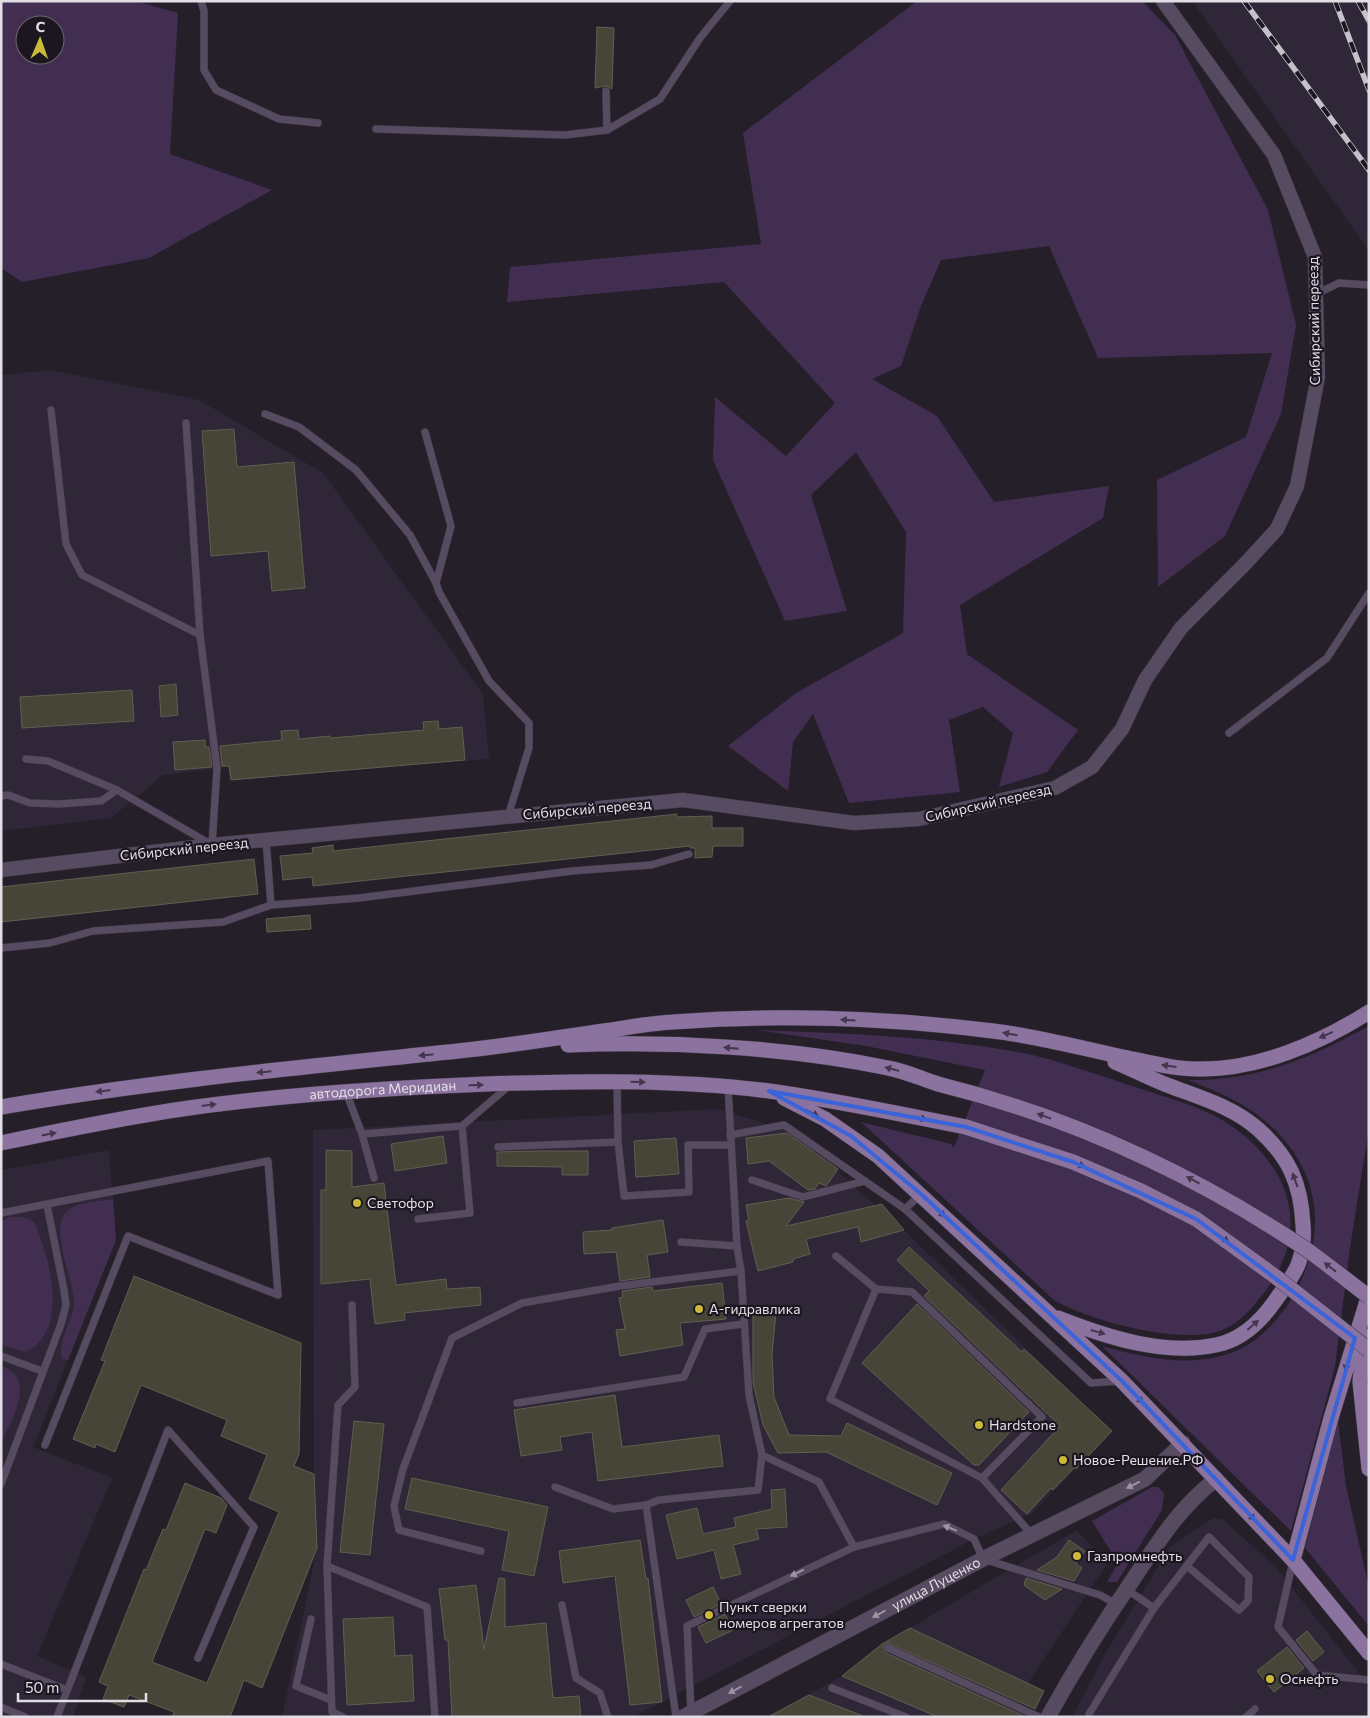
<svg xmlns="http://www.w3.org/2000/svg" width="1370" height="1718" font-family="Commissioner,sans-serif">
<rect width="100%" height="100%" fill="#251f2a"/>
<g fill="#2f2637">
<path d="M 1192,1 L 1369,1 L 1369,251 Z"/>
<path d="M 51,370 L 199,400 L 323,473 L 483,694 L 489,759 L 231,780 L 229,767 L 163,775 L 111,818 L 1,831 L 1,375 Z"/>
<path d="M 718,1109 L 792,1132 L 905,1231 L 1111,1431 L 1031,1514 L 974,1539 L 633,1717 L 282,1717 L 317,1548 L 314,1474 L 313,1130 Z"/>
<path d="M 109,1150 L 116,1240 L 33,1447 L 112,1478 L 37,1656 L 86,1677 L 73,1717 L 1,1717 L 1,1170 Z"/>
<path d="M 1213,1518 L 1222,1519 L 1275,1566 L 1362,1677 L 1369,1691 L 1369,1717 L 1072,1717 L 1104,1656 L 1170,1547 Z"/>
<path d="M 1077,1530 L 1107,1564 L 1028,1683 L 1022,1697 L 1022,1717 L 767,1717 L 842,1676 L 891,1639 Z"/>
</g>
<g fill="#422e51" fill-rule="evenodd">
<path d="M 1,1 L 136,1 L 178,13 L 170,154 L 272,190 L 149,258 L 22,282 L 1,268 ZM 25,25 L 55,25 L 55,55 L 25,55 Z"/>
<path d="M 917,1 L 1142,1 L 1175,35 L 1268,210 L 1296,325 L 1281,414 L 1225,536 L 1158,587 L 1157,480 L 1246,437 L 1272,353 L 1098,358 L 1049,246 L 941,260 L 921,306 L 901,366 L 872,379 L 937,416 L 994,502 L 1109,486 L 1103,518 L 960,605 L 967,654 L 1078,730 L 1047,772 L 999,787 L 1013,733 L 983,707 L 949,720 L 960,792 L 849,803 L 813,714 L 793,742 L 788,791 L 728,746 L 796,693 L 903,633 L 906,532 L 856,452 L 811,495 L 847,611 L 785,621 L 713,460 L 715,397 L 786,456 L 835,403 L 724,282 L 507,302 L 510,267 L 761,244 L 743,133 Z"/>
<path d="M 1369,1026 L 1369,1128 L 1350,1248 L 1335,1367 L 1291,1531 L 1102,1346 C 1145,1358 1193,1369 1236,1351 C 1262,1340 1286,1312 1298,1287 C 1332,1220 1314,1154 1252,1111 C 1232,1097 1210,1089 1188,1080 C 1258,1081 1308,1059 1369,1026 Z"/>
<path d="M 757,1030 C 844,1033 931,1036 1018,1052 C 1059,1060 1100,1076 1141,1089 C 1174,1100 1214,1110 1241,1133 C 1296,1177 1308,1238 1263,1294 C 1252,1308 1240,1323 1222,1330 C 1184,1346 1089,1321 1054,1300 L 861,1122 L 951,1144 L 954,1147 L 985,1070 L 866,1046 Z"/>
<path d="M 113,1199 L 116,1240 L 68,1360 L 62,1359 C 57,1339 73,1322 74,1303 C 74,1278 45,1222 71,1208 C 83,1202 100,1201 113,1199 Z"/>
<path d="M 11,1217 L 23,1217 L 34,1222 C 50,1258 70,1330 26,1352 L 1,1345 L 1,1221 Z"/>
<path d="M 1,1366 C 38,1378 11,1420 1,1444 Z"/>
<path d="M 1338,1421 L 1346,1486 L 1369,1588 L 1369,1626 L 1305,1548 Z"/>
<path d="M 1152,1487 L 1158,1487 L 1164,1493 L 1162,1510 L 1117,1582 L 1107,1582 L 1118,1563 L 1092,1521 Z"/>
</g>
<g fill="#474537" stroke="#615f50">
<path d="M 597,27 L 614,28 L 612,89 L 606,86 L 595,88 Z"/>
<path d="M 234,429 L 237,467 L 294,462 L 305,588 L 272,591 L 268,551 L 211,556 L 202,431 Z"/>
<path d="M 176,684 L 178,715 L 161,717 L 159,686 Z"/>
<path d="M 132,690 L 134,721 L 22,728 L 20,697 Z"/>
<path d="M 438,721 L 439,729 L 462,727 L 465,760 L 231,780 L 229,766 L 222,766 L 220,746 L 282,740 L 281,731 L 298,730 L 299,739 L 330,736 L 331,738 L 424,730 L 423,722 Z"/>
<path d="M 205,740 L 205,747 L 209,747 L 212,767 L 175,770 L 173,742 Z"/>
<path d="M 677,814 L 677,817 L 712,816 L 712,828 L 743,828 L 743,846 L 713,846 L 712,857 L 695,858 L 695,848 L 690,848 L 690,846 L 313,886 L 312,877 L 283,880 L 280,856 L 313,853 L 312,848 L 333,845 L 333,851 Z"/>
<path d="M 254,859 L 258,894 L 1,922 L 1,887 Z"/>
<path d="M 310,915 L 311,929 L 267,932 L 266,919 Z"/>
<path d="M 787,1133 L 838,1169 L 826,1186 L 819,1183 L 815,1189 L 808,1190 L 769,1161 L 748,1164 L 746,1138 Z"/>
<path d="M 443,1136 L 447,1163 L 395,1171 L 391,1144 Z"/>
<path d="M 676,1138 L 679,1174 L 636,1177 L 634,1141 Z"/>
<path d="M 326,1150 L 352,1151 L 352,1187 L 384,1183 L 396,1285 L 446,1279 L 447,1289 L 480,1287 L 481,1305 L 404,1313 L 405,1320 L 375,1324 L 370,1279 L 321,1284 L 321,1190 L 326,1190 Z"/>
<path d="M 536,1151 L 588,1151 L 588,1175 L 562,1175 L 562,1167 L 497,1166 L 497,1152 Z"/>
<path d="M 789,1198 L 804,1202 L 786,1226 L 882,1204 L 904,1230 L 861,1242 L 858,1227 L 806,1239 L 810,1254 L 793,1259 L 793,1262 L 758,1271 L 746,1221 L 749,1220 L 746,1205 Z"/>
<path d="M 663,1220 L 668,1252 L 647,1255 L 650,1277 L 620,1281 L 616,1252 L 584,1254 L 583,1232 L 612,1230 L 612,1228 Z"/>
<path d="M 909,1247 L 1022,1352 L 1024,1349 L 1112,1431 L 1076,1469 L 1075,1467 L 1053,1490 L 1051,1488 L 1027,1514 L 1001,1490 L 1060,1426 L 924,1296 L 929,1291 L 897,1260 Z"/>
<path d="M 134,1276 L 301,1343 L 299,1454 L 294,1466 L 314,1474 L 317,1548 L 262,1688 L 244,1680 L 230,1717 L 172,1717 L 174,1712 L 129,1695 L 124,1707 L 103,1699 L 108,1686 L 99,1682 L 144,1569 L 146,1570 L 163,1529 L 166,1530 L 185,1483 L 221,1498 L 227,1505 L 216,1533 L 205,1529 L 152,1662 L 207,1683 L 279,1512 L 249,1499 L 267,1455 L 221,1436 L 227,1420 L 141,1385 L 115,1452 L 96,1444 L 95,1448 L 73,1439 L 105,1361 L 101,1360 Z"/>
<path d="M 722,1283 L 726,1319 L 680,1323 L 683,1345 L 620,1356 L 616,1330 L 625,1329 L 619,1298 L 623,1297 L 622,1291 L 652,1287 L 653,1291 Z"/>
<path d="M 917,1304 L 1029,1412 L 979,1465 L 974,1465 L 862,1363 Z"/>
<path d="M 753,1312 L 776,1313 L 772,1354 L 774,1397 L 789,1435 L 841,1436 L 847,1423 L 952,1473 L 937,1505 L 826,1452 L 778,1453 L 763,1425 L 753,1382 Z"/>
<path d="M 615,1395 L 622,1447 L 719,1435 L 723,1466 L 598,1481 L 592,1432 L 560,1437 L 562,1450 L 521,1456 L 514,1410 Z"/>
<path d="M 354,1421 L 384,1424 L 370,1555 L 340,1552 Z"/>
<path d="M 412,1478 L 548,1507 L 534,1576 L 502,1570 L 509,1531 L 405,1509 Z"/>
<path d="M 785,1489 L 787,1527 L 756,1529 L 759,1539 L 733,1545 L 741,1574 L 721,1579 L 714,1550 L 677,1559 L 666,1515 L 697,1508 L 703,1534 L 736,1527 L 734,1518 L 772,1509 L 771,1490 Z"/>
<path d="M 640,1540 L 646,1579 L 648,1578 L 662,1702 L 630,1705 L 615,1576 L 563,1583 L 559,1551 Z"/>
<path d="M 1069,1540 L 1085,1551 L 1076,1564 L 1082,1568 L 1074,1581 L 1037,1570 L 1057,1557 Z"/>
<path d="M 499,1578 L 505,1579 L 505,1627 L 546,1623 L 553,1698 L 579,1696 L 581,1717 L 452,1717 L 448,1640 L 445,1640 L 439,1589 L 476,1585 L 484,1649 Z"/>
<path d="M 1026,1578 L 1062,1589 L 1045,1600 L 1024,1585 Z"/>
<path d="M 713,1587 L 721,1604 L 694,1617 L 686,1600 Z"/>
<path d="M 725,1614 L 733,1630 L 706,1643 L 698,1627 Z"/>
<path d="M 393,1617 L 395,1656 L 412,1655 L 414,1701 L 347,1705 L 343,1619 Z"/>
<path d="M 910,1628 L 1044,1691 L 1035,1709 L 888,1643 L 883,1646 L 886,1653 L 1026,1717 L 938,1717 L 842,1676 L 882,1644 Z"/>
<path d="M 1307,1631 L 1324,1652 L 1313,1661 L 1296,1640 Z"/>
<path d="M 1287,1647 L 1304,1668 L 1274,1692 L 1257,1671 Z"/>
<path d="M 809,1695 L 863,1716 L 863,1717 L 768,1717 Z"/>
</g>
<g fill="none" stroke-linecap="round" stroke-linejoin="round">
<g stroke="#3f3a44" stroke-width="8">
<g id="service">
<path d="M 201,1 L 204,11 L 204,70 L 216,90 L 279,119 L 318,123"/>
<path d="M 606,91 L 607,130"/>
<path d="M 376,129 L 565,135 L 607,130 L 660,99 L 700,38 L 730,1"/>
<path d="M 1316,294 L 1339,283 L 1369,285"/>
<path d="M 265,414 L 299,427 L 356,470 L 410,535 L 436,583"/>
<path d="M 186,423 L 200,635"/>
<path d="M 425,432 L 451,526 L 436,583 L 439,592 L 489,681 L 529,723 L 529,748 L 508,816"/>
<path d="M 1229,733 L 1327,658 L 1369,593"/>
<path d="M 26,759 L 48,761 L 117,790 L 212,845 L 217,768 L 200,635 L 82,575 L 66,544 L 51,410"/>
<path d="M 1,796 L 8,795 L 30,803 L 59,804 L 101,801 L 117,790"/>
<path d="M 266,839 L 271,905"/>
<path d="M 1,948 L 50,943 L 93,931 L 223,922 L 271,905 L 359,898 L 572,871 L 651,865 L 689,854"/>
<path d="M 617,1082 L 618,1142 L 624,1196 L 689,1192 L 688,1145 L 731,1145"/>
<path d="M 728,1087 L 737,1246 L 741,1271 L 749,1395 L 762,1455 L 819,1482 L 854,1547"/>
<path d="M 346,1092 L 362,1134 L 462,1126 L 510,1085"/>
<path d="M 362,1134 L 374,1178"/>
<path d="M 730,1135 L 784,1125 L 905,1209 L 1091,1383 L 1119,1381"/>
<path d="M 498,1147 L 618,1142"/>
<path d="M 752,1180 L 803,1197 L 865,1181"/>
<path d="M 905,1209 L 921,1194"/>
<path d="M 1,1213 L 268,1161 L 278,1295 L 128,1236 L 45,1445"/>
<path d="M 418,1219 L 470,1213 L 462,1126"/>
<path d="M 681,1242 L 737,1246"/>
<path d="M 836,1256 L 876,1289 L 830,1399 L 982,1478 L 1033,1536"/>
<path d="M 876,1289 L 912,1292 L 1042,1417 L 982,1478"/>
<path d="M 352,1305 L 355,1387 L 338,1405 L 327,1566 L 427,1607 L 435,1717"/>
<path d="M 1,1356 L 42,1371"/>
<path d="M 517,1403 L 684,1377 L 705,1329 L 743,1324"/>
<path d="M 1,1484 L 61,1324 L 66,1305 L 64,1290 L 47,1205"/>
<path d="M 555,1487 L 613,1509 L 646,1505 L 659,1500 L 758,1490 L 762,1455"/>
<path d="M 646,1505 L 676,1717"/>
<path d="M 481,1551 L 399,1530 L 394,1506 L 403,1469 L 452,1338 L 522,1303 L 620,1286 L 741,1271"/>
<path d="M 1293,1561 L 1278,1627 L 1317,1675 L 1369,1680"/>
<path d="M 327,1566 L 332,1712 L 343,1717"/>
<path d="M 1126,1589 L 1154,1608"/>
<path d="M 562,1605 L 576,1678 L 600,1693 L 608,1717"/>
<path d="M 311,1619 L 296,1686 L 331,1700"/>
<path d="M 888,1648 L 1039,1717"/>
<path d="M 1,1664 L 67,1690"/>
<path d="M 832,1688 L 906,1717"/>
<path d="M 1,1707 L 25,1717"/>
<path d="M 691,1712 L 687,1626 L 854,1547 L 944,1524 L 974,1539 L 983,1559 L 1100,1595 L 1116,1604"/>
<path d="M 1089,1714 L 1154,1608 L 1209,1537 L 1249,1577 L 1248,1601 L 1239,1610 L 1187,1566"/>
<path d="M 57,1717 L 168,1430 L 254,1527 L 198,1658"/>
<path d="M 1246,1717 L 1255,1709"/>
</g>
</g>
<g stroke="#3f3a44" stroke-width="15">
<path id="minor" d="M 1,870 L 212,845 L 683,800 L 854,823 L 919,819 L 1055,788 L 1092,767 L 1122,729 L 1145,680 L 1181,628 L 1244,565 L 1277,529 L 1297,486 L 1318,377 L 1315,257 L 1274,155 L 1163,1"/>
</g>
<g stroke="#3f3a44" stroke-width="16">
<g id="tertiary">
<path id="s1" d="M 683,1717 L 983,1559 L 1145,1479 L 1183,1443"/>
<path d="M 1048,1717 C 1074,1670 1102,1625 1132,1581 C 1159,1541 1178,1509 1216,1479"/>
</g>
</g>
<g stroke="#3f3a44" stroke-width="16">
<g id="primary">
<path d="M 568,1045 C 670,1041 788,1047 888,1068 C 905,1071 922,1079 938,1084"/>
<path d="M 784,1098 L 825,1119 L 878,1156 L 1122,1381 L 1293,1560 L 1369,1653"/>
<path d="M 1,1107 C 153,1081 306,1067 458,1051 C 507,1046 555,1038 604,1031 C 626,1028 650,1023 673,1022 C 779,1014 887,1018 993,1031 C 1037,1036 1080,1048 1123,1057 C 1148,1062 1173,1069 1199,1069 C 1258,1070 1320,1043 1369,1012"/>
<path id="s2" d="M 1,1143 C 63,1130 126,1117 189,1108 C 287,1094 386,1088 486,1084 C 580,1081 675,1079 769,1091 C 835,1100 900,1114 966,1127"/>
<path d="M 1058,1318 C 1106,1337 1164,1356 1216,1345 C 1241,1340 1261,1321 1275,1301 C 1283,1289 1295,1275 1299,1262 C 1303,1251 1304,1237 1303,1225 C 1301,1183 1289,1157 1258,1129 C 1232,1106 1198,1097 1167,1085 C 1149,1078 1132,1069 1115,1062"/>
<path d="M 1364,1336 L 1360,1382 L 1369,1469"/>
<path d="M 1293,1560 L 1331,1418 L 1367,1301"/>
</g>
</g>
<use href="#service" stroke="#574b61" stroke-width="7"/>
<use href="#minor" stroke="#574b61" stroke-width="14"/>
<use href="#tertiary" stroke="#574b61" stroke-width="15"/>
<use href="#primary" stroke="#8b729f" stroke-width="15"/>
<g stroke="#c5c1ca" stroke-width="5.5">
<g id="rail">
<path d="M 1244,1 L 1369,170"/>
<path d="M 1335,1 L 1369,90"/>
<path d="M 1358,1 L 1369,21"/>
</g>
</g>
<use href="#rail" stroke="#1c1621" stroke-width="4" stroke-dasharray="11" stroke-linecap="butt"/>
<g stroke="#3f3a44" stroke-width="16" stroke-linecap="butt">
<g id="primary-bridge">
<path d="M 938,1084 C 1071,1117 1192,1173 1306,1249 C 1327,1264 1348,1281 1369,1297"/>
<path d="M 966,1127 L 1073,1162 L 1141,1191 L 1196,1219 L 1276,1277 L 1369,1350"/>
</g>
</g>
<use href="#primary-bridge" stroke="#8b729f" stroke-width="15"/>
</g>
<defs><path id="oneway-solid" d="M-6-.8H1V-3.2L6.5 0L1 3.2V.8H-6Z" transform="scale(1.25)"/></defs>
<g fill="#43364d">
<use href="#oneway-solid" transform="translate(848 1020) rotate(-177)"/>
<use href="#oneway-solid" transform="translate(1010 1034) rotate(-170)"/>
<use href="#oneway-solid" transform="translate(1326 1035) rotate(156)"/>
<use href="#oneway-solid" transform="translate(731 1048) rotate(-175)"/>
<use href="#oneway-solid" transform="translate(426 1055) rotate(174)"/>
<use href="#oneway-solid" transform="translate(1169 1066) rotate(-172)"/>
<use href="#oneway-solid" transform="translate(892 1069) rotate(-165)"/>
<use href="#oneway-solid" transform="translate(264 1072) rotate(174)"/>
<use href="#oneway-solid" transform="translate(638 1082) rotate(1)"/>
<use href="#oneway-solid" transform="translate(476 1085) rotate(-2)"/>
<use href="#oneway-solid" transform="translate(103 1091) rotate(173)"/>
<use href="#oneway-solid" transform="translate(209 1105) rotate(-7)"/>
<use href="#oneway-solid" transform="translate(812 1113) rotate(26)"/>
<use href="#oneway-solid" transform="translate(1044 1116) rotate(-160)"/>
<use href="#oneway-solid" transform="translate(920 1118) rotate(12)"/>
<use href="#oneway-solid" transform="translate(49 1134) rotate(-11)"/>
<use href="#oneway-solid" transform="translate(1078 1164) rotate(22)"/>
<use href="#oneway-solid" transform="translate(1193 1180) rotate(-152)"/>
<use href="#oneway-solid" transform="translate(1295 1180) rotate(-110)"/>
<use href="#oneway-solid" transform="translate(940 1212) rotate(43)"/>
<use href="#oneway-solid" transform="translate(1223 1238) rotate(36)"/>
<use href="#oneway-solid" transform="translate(1330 1267) rotate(-142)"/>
<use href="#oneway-solid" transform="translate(1253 1325) rotate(-41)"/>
<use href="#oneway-solid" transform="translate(1098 1332) rotate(16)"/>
<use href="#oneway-solid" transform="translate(1347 1364) rotate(107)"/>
<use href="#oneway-solid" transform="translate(1138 1398) rotate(45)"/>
<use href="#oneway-solid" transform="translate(1250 1515) rotate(47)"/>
</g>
<g fill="#9c94a4">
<use href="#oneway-solid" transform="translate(1133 1485) rotate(153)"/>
<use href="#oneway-solid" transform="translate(950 1528) rotate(-158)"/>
<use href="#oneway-solid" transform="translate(797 1573) rotate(154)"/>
<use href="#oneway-solid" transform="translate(879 1614) rotate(152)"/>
<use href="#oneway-solid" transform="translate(735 1690) rotate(152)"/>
</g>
<path fill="none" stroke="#3b64da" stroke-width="4" stroke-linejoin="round" d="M 769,1091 L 966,1127 L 1073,1162 L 1196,1219 L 1355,1338 L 1293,1560 L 1122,1381 L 921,1194 L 851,1136 Z"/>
<g fill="#cbb939" stroke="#1c1621" stroke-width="2">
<circle cx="357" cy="1203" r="5"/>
<circle cx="699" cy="1309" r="5"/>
<circle cx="979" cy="1425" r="5"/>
<circle cx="1063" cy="1460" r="5"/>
<circle cx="1077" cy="1556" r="5"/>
<circle cx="709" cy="1615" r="5"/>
<circle cx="1270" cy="1679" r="5"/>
</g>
<g text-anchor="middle" stroke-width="4.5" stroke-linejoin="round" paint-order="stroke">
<g font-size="14" fill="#e2dee6" stroke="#1c1621">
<text transform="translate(1314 321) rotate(-91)" y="5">Сибирский переезд</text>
<text transform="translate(988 803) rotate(-13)" y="5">Сибирский переезд</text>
<text transform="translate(587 809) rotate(-5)" y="5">Сибирский переезд</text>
<text transform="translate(184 849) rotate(-6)" y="5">Сибирский переезд</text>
<text dy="5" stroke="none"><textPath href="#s2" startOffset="386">автодорога Меридиан</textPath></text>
<text dy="5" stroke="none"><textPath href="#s1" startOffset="286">улица Луценко</textPath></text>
</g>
<g font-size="14" fill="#e2dee6" stroke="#1c1621" text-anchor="start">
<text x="367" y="1208">Светофор</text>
<text x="709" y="1314">А-гидравлика</text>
<text x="989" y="1430">Hardstone</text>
<text x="1073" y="1465">Новое-Решение.РФ</text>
<text x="1087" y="1561">Газпромнефть</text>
<text x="719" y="1612">Пункт сверки<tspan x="719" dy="16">номеров агрегатов</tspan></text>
<text x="1280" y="1684">Оснефть</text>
</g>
</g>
<rect width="1370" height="1718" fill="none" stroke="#e2dee6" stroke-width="5"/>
<g transform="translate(40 40) rotate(2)"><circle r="24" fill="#1c1621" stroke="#6b6670"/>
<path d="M0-4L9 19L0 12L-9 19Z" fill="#cbb939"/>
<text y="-8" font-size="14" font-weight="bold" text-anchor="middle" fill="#e2dee6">С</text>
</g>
<path d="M18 1693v8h128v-8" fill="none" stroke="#e2dee6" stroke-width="2.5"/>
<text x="25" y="1693" font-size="15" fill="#e2dee6" stroke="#1c1621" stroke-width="4" paint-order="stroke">50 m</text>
</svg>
